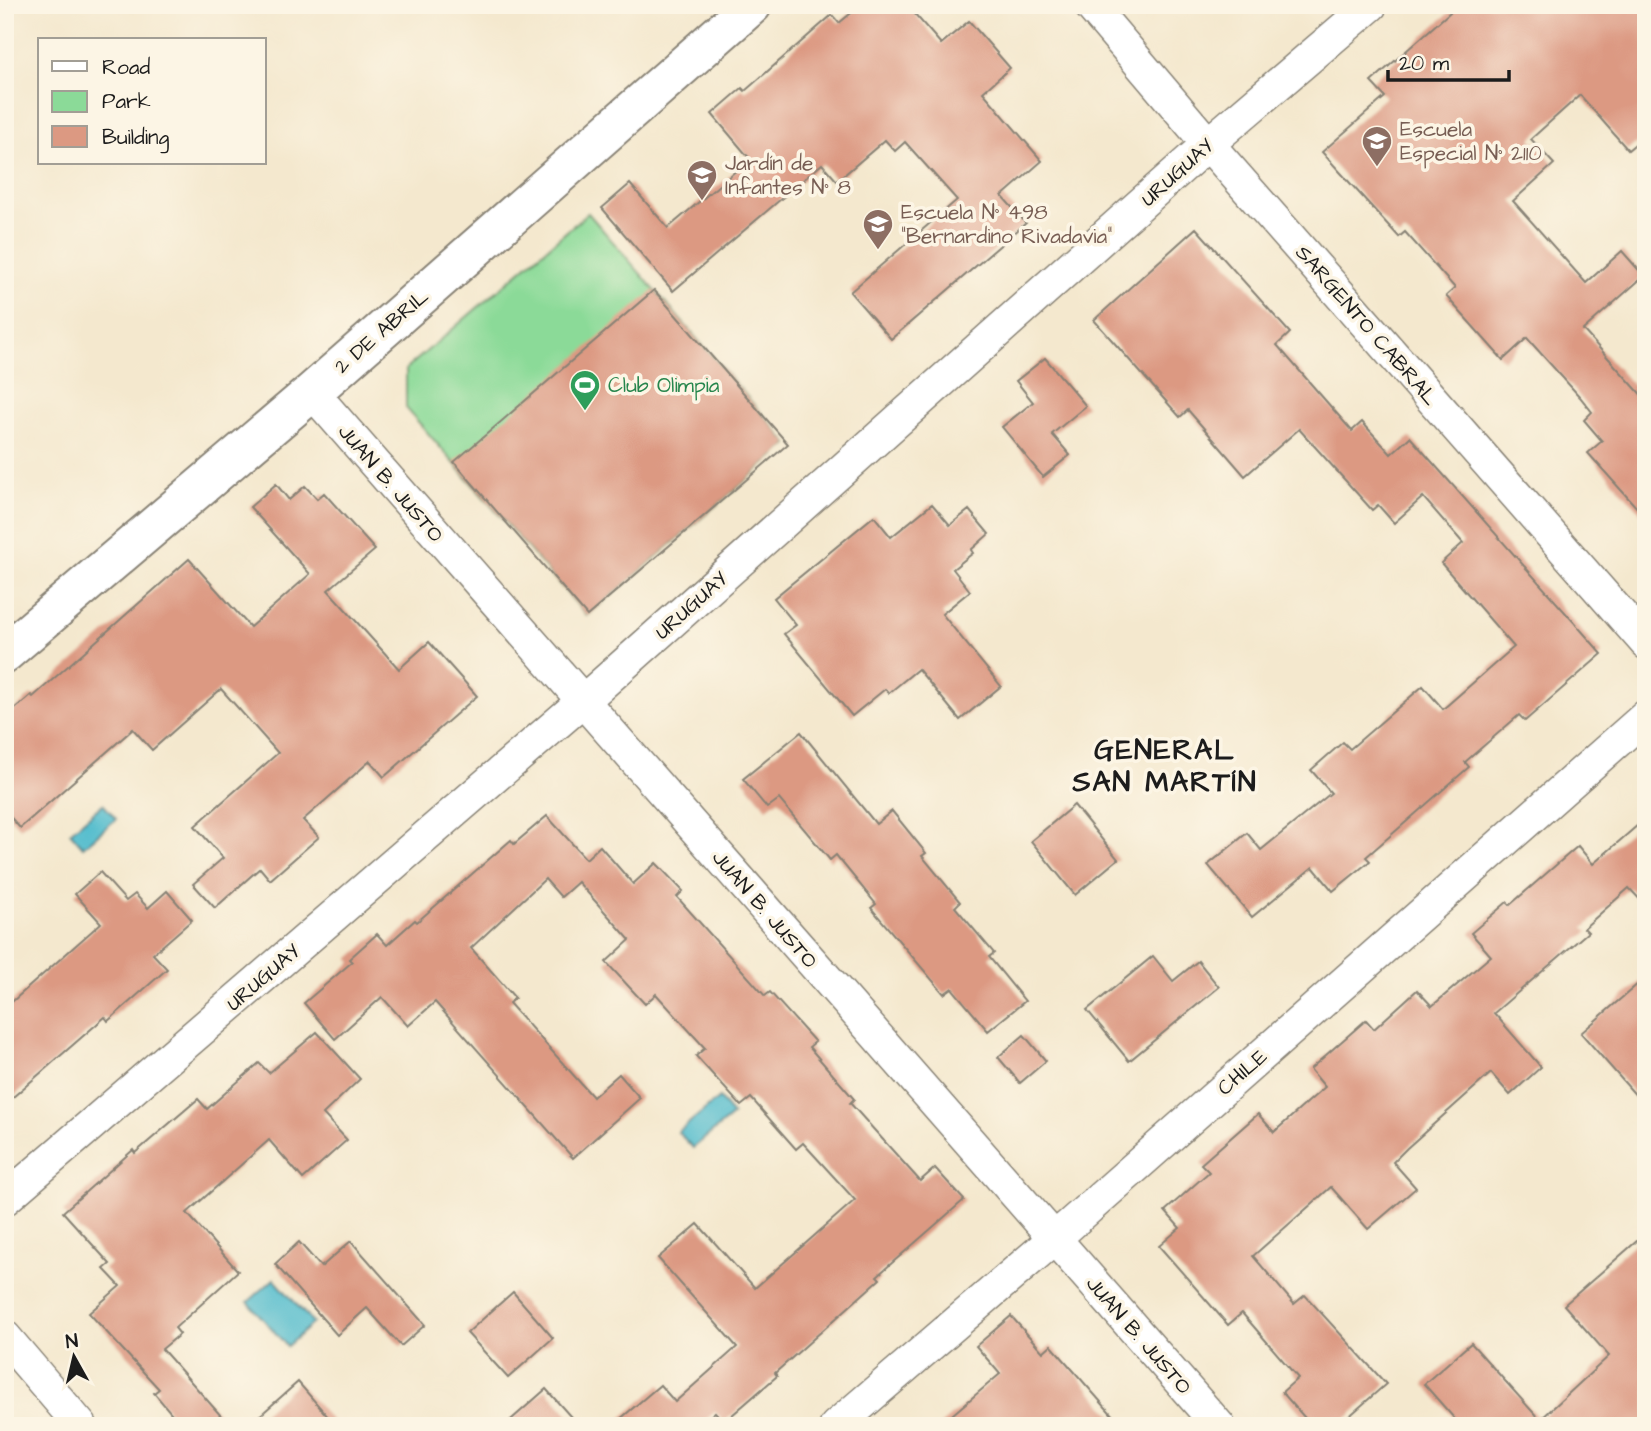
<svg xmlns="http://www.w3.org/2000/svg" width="1651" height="1431" font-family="'Architects Daughter',sans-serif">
<rect width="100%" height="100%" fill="#fcf5e5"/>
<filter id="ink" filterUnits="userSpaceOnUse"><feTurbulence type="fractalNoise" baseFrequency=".0143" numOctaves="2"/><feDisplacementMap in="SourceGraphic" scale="14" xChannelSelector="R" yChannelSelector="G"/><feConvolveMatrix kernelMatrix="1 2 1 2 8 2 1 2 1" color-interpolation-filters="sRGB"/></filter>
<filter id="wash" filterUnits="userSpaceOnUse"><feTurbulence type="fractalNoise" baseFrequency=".00686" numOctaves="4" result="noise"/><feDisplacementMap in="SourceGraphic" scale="28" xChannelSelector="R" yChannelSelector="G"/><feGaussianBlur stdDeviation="1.57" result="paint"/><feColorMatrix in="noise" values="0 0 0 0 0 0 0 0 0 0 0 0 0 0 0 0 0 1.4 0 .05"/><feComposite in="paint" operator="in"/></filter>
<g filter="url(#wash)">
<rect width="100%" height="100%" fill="#f4e8ce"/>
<path fill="#8bda98" stroke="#547b5a" stroke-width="2" d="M 588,213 L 788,444 L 587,616 L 406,408 L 406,369 Z"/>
<g fill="#51bccd" stroke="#366c74" stroke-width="2">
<path d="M 103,804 L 116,819 L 83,847 L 70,832 Z"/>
<path d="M 719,1098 L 733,1115 L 693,1148 L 678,1132 Z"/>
<path d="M 274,1279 L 313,1323 L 287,1346 L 248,1302 Z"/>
</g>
<g id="blocks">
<g fill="#dc9982">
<path d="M 861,5 L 907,5 L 941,44 L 969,21 L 1010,68 L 983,92 L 1042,161 L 1002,196 L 1026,223 L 891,339 L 850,292 L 957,200 L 905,142 L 895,151 L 885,140 L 837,181 L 822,164 L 673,291 L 602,208 L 630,184 L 668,228 L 750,159 L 712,114 L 742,88 L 745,91 L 832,15 L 839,23 Z"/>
<path d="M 1458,5 L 1646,5 L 1646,135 L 1628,150 L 1580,95 L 1531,139 L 1554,164 L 1513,201 L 1586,283 L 1622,251 L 1644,276 L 1583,330 L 1646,400 L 1646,518 L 1588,453 L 1602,441 L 1584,420 L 1592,412 L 1580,397 L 1527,338 L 1503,360 L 1446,296 L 1455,288 L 1405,232 L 1399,237 L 1322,152 L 1385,97 L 1371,82 Z"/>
<path d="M 1196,228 L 1290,333 L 1277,345 L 1352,431 L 1362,422 L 1391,454 L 1410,437 L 1602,654 L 1525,721 L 1519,715 L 1465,762 L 1469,767 L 1366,857 L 1370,861 L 1333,891 L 1313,867 L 1252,917 L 1208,865 L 1247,833 L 1261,850 L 1331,793 L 1311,770 L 1343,742 L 1350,749 L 1423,686 L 1443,709 L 1514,647 L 1441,563 L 1463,543 L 1423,497 L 1394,523 L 1378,505 L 1372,510 L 1299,429 L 1245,476 L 1188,410 L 1180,417 L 1094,320 Z"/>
<path d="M 654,290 L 788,444 L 587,616 L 454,462 Z"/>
<path d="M 1045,358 L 1086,406 L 1052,434 L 1070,455 L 1043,477 L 1002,427 L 1033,402 L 1016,381 Z"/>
<path d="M 276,484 L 289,500 L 305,486 L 317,499 L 324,493 L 375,550 L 328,590 L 399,669 L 429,642 L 477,696 L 384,777 L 370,761 L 303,820 L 319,837 L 270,880 L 260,868 L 215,908 L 193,884 L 223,858 L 195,826 L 278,753 L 221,689 L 152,750 L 133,729 L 20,828 L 5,811 L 5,718 L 31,695 L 33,697 L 189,559 L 250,627 L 310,574 L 250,507 Z"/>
<path d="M 932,504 L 950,525 L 969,510 L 989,534 L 971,550 L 973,553 L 953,569 L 970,591 L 942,614 L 1001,686 L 960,720 L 918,669 L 889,693 L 885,689 L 852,716 L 784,634 L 796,625 L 774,598 L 874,516 L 891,537 Z"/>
<path d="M 801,732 L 876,824 L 892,811 L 926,853 L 922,856 L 960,902 L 955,907 L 994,953 L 989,957 L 1025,1001 L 988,1031 L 952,988 L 944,994 L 871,908 L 876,904 L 836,855 L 830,860 L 779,799 L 767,808 L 743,779 Z"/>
<path d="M 1074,805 L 1118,859 L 1075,895 L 1031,841 Z"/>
<path d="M 547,816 L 586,859 L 600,846 L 633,884 L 656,863 L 683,891 L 677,897 L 765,996 L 770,992 L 815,1042 L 809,1047 L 854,1099 L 850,1103 L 920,1181 L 935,1168 L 964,1200 L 877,1276 L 880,1279 L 775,1373 L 777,1376 L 724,1422 L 715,1412 L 699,1426 L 612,1426 L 660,1385 L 675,1402 L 737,1347 L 658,1258 L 698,1224 L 755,1288 L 855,1200 L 803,1143 L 796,1149 L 751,1098 L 741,1106 L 696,1056 L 705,1048 L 656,994 L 645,1004 L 606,962 L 630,940 L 578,882 L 561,897 L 545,879 L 471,948 L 515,998 L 509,1003 L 593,1097 L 619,1074 L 640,1098 L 573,1158 L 435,1002 L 408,1026 L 382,997 L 335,1039 L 304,1003 L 352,962 L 349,959 L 377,934 L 387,945 L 415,920 L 417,922 L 511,840 L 514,844 Z"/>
<path d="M 1646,818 L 1646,906 L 1629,888 L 1584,928 L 1588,932 L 1494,1013 L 1541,1067 L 1510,1095 L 1491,1073 L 1407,1148 L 1393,1162 L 1416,1188 L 1368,1229 L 1331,1187 L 1253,1256 L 1294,1304 L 1305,1295 L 1386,1384 L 1338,1426 L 1312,1426 L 1282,1392 L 1298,1378 L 1242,1313 L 1228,1325 L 1159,1246 L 1180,1228 L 1165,1211 L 1209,1172 L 1201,1164 L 1258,1114 L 1274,1132 L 1325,1087 L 1310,1069 L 1366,1020 L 1374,1029 L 1417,990 L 1432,1006 L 1491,956 L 1471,933 L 1507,902 L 1510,905 L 1578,846 L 1593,864 Z"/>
<path d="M 100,872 L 126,901 L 135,894 L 148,908 L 167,891 L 192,920 L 153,954 L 167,969 L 108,1021 L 105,1017 L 5,1104 L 5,1008 L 101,923 L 75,894 Z"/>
<path d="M 1153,956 L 1173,981 L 1198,961 L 1219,987 L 1129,1061 L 1087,1010 Z"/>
<path d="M 1646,977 L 1646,1107 L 1581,1033 Z"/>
<path d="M 317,1032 L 360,1079 L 323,1114 L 347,1140 L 303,1179 L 269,1140 L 187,1213 L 238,1271 L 175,1328 L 180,1334 L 162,1349 L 230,1426 L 182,1426 L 154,1393 L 159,1389 L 89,1313 L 120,1286 L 104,1269 L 110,1264 L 63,1212 L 133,1150 L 135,1153 L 198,1099 L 207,1109 L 259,1063 L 269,1073 Z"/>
<path d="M 1024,1035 L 1046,1061 L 1020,1083 L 998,1057 Z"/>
<path d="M 1646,1233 L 1646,1426 L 1461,1426 L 1424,1384 L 1471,1343 L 1540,1420 L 1609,1356 L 1564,1305 Z"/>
<path d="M 351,1241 L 425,1325 L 401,1346 L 367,1308 L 337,1335 L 275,1264 L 299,1242 L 321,1267 Z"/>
<path d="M 513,1292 L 553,1338 L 508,1378 L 467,1333 Z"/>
<path d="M 1011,1316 L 1043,1352 L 1051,1345 L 1122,1426 L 939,1426 L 1000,1374 L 976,1346 Z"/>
<path d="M 298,1382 L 336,1426 L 248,1426 Z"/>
<path d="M 546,1389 L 579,1426 L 504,1426 Z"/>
</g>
</g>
</g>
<g filter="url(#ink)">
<use href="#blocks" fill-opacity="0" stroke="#888275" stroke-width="2"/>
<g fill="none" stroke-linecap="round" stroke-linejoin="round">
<g stroke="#888275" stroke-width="35">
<g id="street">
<path d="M 1090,5 L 1208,144 L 1646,643"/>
<path d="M 312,392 L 1219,1426"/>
<path d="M 5,1199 L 583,701 L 1208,144 L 1371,5"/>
<path d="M 5,1337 L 81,1426"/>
<path d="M 836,1426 L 1055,1238 L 1646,716"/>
</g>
</g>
<g stroke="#888275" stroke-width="42">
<path id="secondary" d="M 5,653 L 312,392 L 752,5"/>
</g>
<use href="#street" stroke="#fff" stroke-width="32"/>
<use href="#secondary" stroke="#fff" stroke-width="38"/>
</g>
</g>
<defs>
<g id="school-pin" transform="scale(1.575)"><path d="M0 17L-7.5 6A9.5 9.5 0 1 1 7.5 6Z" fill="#8d6e63" stroke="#fcf5e5"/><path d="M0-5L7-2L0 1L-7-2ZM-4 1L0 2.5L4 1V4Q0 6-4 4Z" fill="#fff"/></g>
<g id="stadium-pin" transform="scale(1.575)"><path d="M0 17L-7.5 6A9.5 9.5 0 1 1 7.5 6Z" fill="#2e9e5b" stroke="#fcf5e5"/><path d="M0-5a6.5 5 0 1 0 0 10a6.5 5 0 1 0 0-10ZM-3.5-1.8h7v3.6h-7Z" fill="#fff"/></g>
</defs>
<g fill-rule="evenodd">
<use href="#school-pin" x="1377" y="141"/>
<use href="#school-pin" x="702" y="175"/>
<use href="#school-pin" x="878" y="224"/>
<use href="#stadium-pin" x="585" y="385"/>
</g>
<g text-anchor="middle" stroke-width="7" stroke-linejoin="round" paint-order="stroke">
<g font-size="21" fill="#785e54" stroke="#fcf5e5" text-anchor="start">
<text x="1400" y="136">Escuela<tspan x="1400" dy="24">Especial N° 2110</tspan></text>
<text x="725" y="170">Jardín de<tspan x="725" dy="24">Infantes N° 8</tspan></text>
<text x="901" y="219">Escuela N° 498<tspan x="901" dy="24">"Bernardino Rivadavia"</tspan></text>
</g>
<g font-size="21" fill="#1c1c1c" stroke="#fcf5e5">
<text transform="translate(1177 172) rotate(-42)" y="7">URUGUAY</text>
<text transform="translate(1367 325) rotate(49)" y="7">SARGENTO CABRAL</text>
<text transform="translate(381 331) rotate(-41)" y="7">2 DE ABRIL</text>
<text transform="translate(391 483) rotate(49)" y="7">JUAN B. JUSTO</text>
<text transform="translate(691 605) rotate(-42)" y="7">URUGUAY</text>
<text transform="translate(765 909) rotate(49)" y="7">JUAN B. JUSTO</text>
<text transform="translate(263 977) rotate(-41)" y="7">URUGUAY</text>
<text transform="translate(1242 1072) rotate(-41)" y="7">CHILE</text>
<text transform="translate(1139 1335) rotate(49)" y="7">JUAN B. JUSTO</text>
</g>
<g font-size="21" fill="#27864d" stroke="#fcf5e5" text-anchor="start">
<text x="608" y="392">Club Olimpia</text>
</g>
<g font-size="28" font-weight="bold" letter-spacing="2" fill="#1c1c1c" stroke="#fcf5e5">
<text x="1165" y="759">GENERAL<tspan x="1165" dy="32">SAN MARTÍN</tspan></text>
</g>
</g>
<rect width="1651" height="1431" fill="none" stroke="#fcf5e5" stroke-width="28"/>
<rect x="38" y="38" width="228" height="126" fill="#fcf5e5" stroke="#a29e95" stroke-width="2"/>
<rect x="52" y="61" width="35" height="10" fill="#ffffff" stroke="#a29e95" stroke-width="2"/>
<text x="102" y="74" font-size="21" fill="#1c1c1c">Road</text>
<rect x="52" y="91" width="35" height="21" fill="#8bda98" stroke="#a29e95" stroke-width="2"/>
<text x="102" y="108" font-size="21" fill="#1c1c1c">Park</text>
<rect x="52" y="126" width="35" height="21" fill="#dc9982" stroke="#a29e95" stroke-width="2"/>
<text x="102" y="144" font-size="21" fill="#1c1c1c">Building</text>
<g transform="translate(74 1357) rotate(352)" stroke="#fcf5e5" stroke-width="5" paint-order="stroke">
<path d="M0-5L12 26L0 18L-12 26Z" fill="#1c1c1c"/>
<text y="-10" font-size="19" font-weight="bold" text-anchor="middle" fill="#1c1c1c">N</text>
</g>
<path d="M1388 70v10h121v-10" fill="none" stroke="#1c1c1c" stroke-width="3.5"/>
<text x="1399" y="70" font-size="21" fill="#1c1c1c" stroke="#fcf5e5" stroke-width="5" paint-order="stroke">20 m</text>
</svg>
